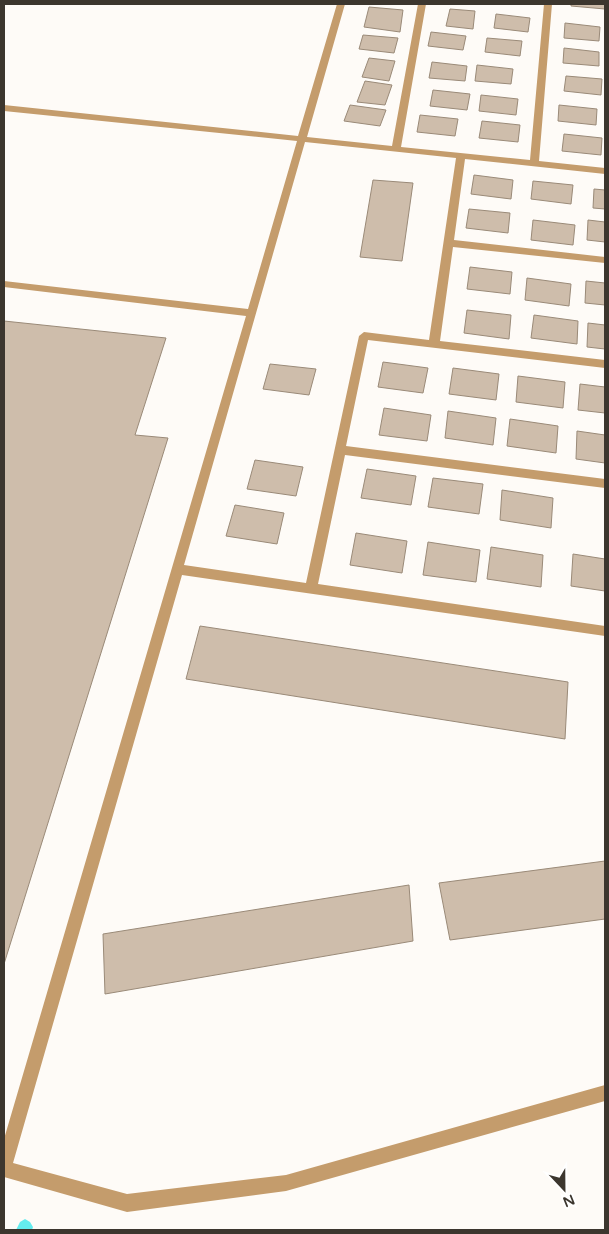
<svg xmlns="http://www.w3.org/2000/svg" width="609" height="1234" font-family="'Varela Round',sans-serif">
<rect width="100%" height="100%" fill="#fefbf7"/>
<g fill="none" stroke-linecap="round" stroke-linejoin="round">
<path fill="#64ecee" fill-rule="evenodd" d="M 25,1219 L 30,1222 L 33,1227 L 32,1230 L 16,1230 L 20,1222 Z"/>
</g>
<g fill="#cebdab" stroke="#9a8a78">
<path d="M 571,4 L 605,4 L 605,9 L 571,6 Z"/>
<path d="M 369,7 L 403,10 L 400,32 L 364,27 Z"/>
<path d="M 450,9 L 475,11 L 473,29 L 446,26 Z"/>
<path d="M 496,14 L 530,18 L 528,32 L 494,28 Z"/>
<path d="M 565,23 L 600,27 L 599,41 L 564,38 Z"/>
<path d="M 431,32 L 466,36 L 463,50 L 428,46 Z"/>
<path d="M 363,35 L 398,38 L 394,53 L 359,49 Z"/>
<path d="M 487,38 L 522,41 L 520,56 L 485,52 Z"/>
<path d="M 564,48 L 599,52 L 599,66 L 563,63 Z"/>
<path d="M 369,58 L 395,61 L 389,81 L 362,77 Z"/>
<path d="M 432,62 L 467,66 L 465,81 L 429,78 Z"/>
<path d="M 477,65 L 513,69 L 511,84 L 475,81 Z"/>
<path d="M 566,76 L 602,79 L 601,95 L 564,91 Z"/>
<path d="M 365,81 L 392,85 L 385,105 L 357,102 Z"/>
<path d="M 433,90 L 470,94 L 467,110 L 430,106 Z"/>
<path d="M 481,95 L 518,99 L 516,115 L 479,111 Z"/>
<path d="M 350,105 L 386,110 L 380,126 L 344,121 Z"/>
<path d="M 559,105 L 597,109 L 596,125 L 558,121 Z"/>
<path d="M 420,115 L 458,119 L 455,136 L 417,132 Z"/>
<path d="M 482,121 L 520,125 L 518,142 L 479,138 Z"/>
<path d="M 564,134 L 602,138 L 601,155 L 562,151 Z"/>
<path d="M 474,175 L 513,180 L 511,199 L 471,194 Z"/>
<path d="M 373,180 L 413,183 L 402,261 L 360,257 Z"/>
<path d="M 533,181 L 573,185 L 571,204 L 531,199 Z"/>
<path d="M 594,189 L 605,190 L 605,209 L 593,208 Z"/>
<path d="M 469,209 L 510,213 L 508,233 L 466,228 Z"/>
<path d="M 533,220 L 575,225 L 573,245 L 531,240 Z"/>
<path d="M 588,220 L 605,222 L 605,242 L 587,240 Z"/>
<path d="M 470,267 L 512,272 L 510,294 L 467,289 Z"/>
<path d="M 527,278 L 571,284 L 569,306 L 525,300 Z"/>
<path d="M 586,281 L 605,283 L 605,305 L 585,303 Z"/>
<path d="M 467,310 L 511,315 L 509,339 L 464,333 Z"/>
<path d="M 534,315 L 578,321 L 577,344 L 531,338 Z"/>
<path d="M 4,321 L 166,338 L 135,435 L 168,438 L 4,964 Z"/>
<path d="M 588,323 L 605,325 L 605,349 L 587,347 Z"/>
<path d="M 383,362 L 428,368 L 423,393 L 378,387 Z"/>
<path d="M 270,364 L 316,369 L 309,395 L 263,389 Z"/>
<path d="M 453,368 L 499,374 L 496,400 L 449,394 Z"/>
<path d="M 518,376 L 565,382 L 563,408 L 516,402 Z"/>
<path d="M 580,384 L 605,387 L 605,413 L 578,410 Z"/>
<path d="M 384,408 L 431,415 L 427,441 L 379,435 Z"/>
<path d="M 448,411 L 496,418 L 493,445 L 445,438 Z"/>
<path d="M 510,419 L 558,426 L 556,453 L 507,446 Z"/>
<path d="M 577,431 L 605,435 L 605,463 L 576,459 Z"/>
<path d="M 255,460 L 303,467 L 296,496 L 247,489 Z"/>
<path d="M 367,469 L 416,476 L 411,505 L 361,498 Z"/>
<path d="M 433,478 L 483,484 L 479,514 L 428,507 Z"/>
<path d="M 502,490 L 553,498 L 551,528 L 500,520 Z"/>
<path d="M 235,505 L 284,513 L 277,544 L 226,536 Z"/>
<path d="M 356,533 L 407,541 L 402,573 L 350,565 Z"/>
<path d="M 428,542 L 480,550 L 476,582 L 423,575 Z"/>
<path d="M 491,547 L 543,555 L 541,587 L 487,579 Z"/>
<path d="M 573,554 L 605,559 L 605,591 L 571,586 Z"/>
<path d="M 200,626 L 568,682 L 565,739 L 186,679 Z"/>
<path d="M 605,861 L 605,919 L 450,940 L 439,883 Z"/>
<path d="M 409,885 L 413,941 L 105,994 L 103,934 Z"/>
</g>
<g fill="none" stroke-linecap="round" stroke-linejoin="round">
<path fill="#c49c6c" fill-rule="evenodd" d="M 337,4 L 345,4 L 307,137 L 392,146 L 418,4 L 426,4 L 401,147 L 530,160 L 544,4 L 552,4 L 539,161 L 605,168 L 605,174 L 465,159 L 454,240 L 605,257 L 605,263 L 453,247 L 440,341 L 605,360 L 605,368 L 368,340 L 346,446 L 605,479 L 605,488 L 345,455 L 318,584 L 605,626 L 605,636 L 182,575 L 13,1163 L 127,1194 L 286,1175 L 605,1085 L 605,1101 L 286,1191 L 127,1212 L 4,1177 L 4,1139 L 246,316 L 4,287 L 4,281 L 248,309 L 297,141 L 4,111 L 4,105 L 298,136 ZM 305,142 L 456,158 L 429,340 L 364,332 L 359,336 L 306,583 L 184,565 Z"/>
</g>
<rect width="609" height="1234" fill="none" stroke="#3c362e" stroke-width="10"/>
<g transform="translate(564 1189) rotate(158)" stroke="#ffffff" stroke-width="4" paint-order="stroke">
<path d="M0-4L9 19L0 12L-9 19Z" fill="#3c362e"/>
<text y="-8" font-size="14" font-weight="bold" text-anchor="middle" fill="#3c362e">N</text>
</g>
</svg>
